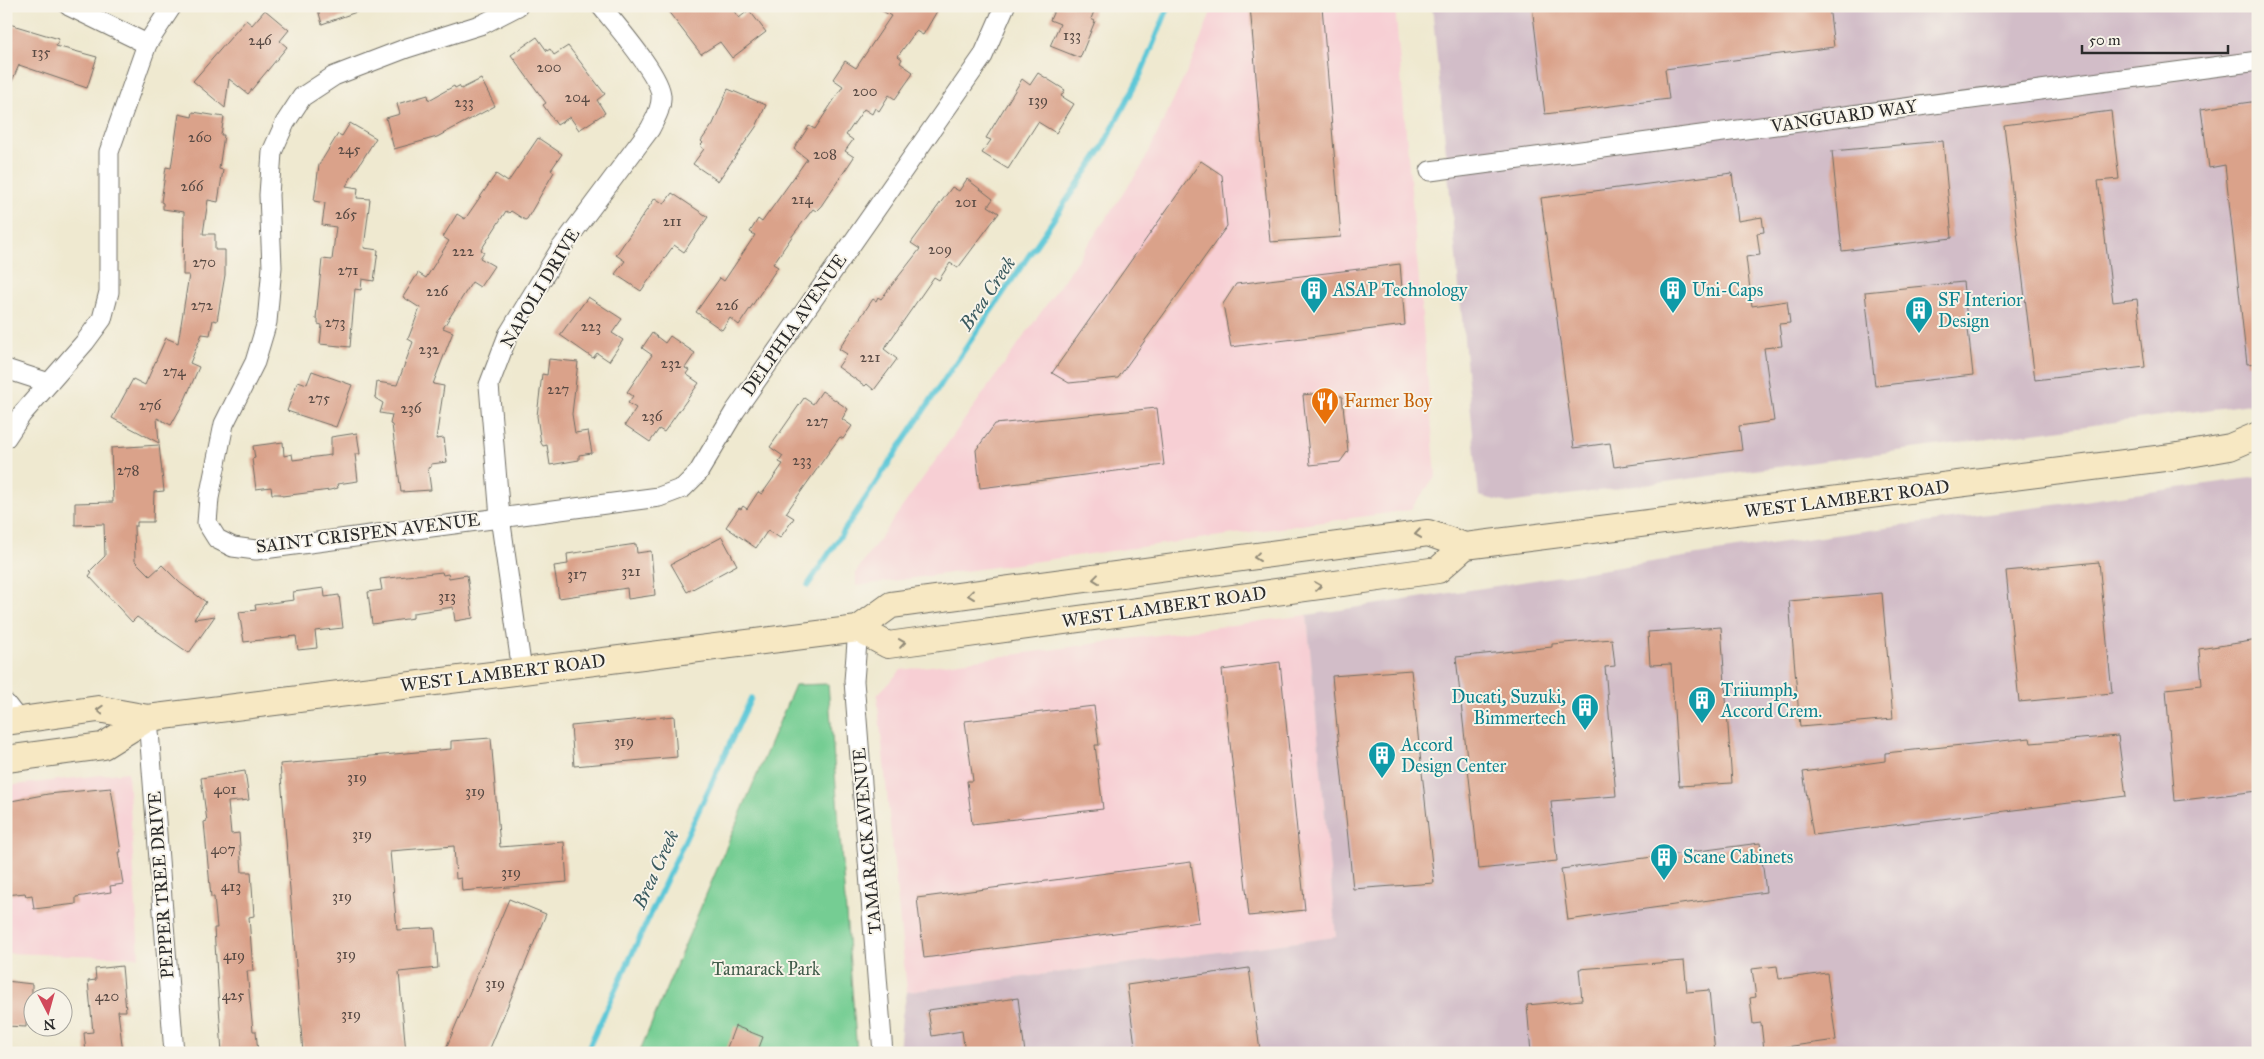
<svg xmlns="http://www.w3.org/2000/svg" width="2264" height="1059" font-family="'IM FELL Great Primer',serif">
<rect width="100%" height="100%" fill="#f7f3e8"/>
<filter id="ink" filterUnits="userSpaceOnUse"><feTurbulence type="fractalNoise" baseFrequency=".02" numOctaves="2"/><feDisplacementMap in="SourceGraphic" scale="10" xChannelSelector="R" yChannelSelector="G"/><feConvolveMatrix kernelMatrix="1 2 1 2 8 2 1 2 1" color-interpolation-filters="sRGB"/></filter>
<filter id="wash" filterUnits="userSpaceOnUse"><feTurbulence type="fractalNoise" baseFrequency=".0096" numOctaves="4" result="noise"/><feDisplacementMap in="SourceGraphic" scale="20" xChannelSelector="R" yChannelSelector="G"/><feGaussianBlur stdDeviation="1.12" result="paint"/><feColorMatrix in="noise" values="0 0 0 0 0 0 0 0 0 0 0 0 0 0 0 0 0 1.4 0 .05"/><feComposite in="paint" operator="in"/></filter>
<g filter="url(#wash)">
<rect width="100%" height="100%" fill="#efe9d0"/>
<g fill="#f7cfd4">
<path d="M 1213,6 L 1395,6 L 1436,476 L 1410,510 L 856,586 L 856,572 L 1054,294 L 1142,166 L 1196,52 Z"/>
<path d="M 1307,615 L 1336,937 L 907,992 L 877,695 L 901,670 Z"/>
<path d="M 128,772 L 139,957 L 6,953 L 6,786 Z"/>
</g>
<g fill="#d2bdc8">
<path d="M 1432,6 L 2258,6 L 2258,403 L 1508,503 L 1479,496 Z"/>
<path d="M 2258,477 L 2258,1053 L 899,1053 L 902,1016 L 907,992 L 1336,937 L 1307,615 L 1762,545 Z"/>
</g>
<path fill="#75cd93" stroke="#507c5f" d="M 828,684 L 857,1053 L 639,1053 L 795,685 Z"/>
<g fill="none" stroke-linecap="round" stroke-linejoin="round">
<g stroke="#5dc8d8" stroke-width="5.5">
<path d="M 808,585 L 952,368 L 1101,150 L 1140,76 L 1169,6"/>
<path d="M 586,1053 L 751,698"/>
</g>
</g>
<g id="blocks">
<g fill="#daa28a">
<path d="M 317,6 L 365,6 L 365,9 L 322,24 Z"/>
<path d="M 664,6 L 730,6 L 739,18 L 749,10 L 766,32 L 732,58 L 720,42 L 701,54 Z"/>
<path d="M 874,6 L 940,6 L 923,35 L 916,31 L 898,56 L 902,59 L 900,63 L 913,72 L 912,75 L 895,99 L 889,95 L 879,111 L 875,108 L 872,114 L 864,109 L 846,135 L 853,140 L 845,151 L 854,157 L 821,206 L 816,211 L 813,209 L 793,235 L 773,264 L 778,267 L 739,325 L 730,318 L 722,330 L 696,312 L 720,278 L 724,281 L 755,235 L 750,232 L 758,219 L 762,222 L 807,159 L 794,149 L 809,126 L 815,129 L 843,86 L 833,79 L 845,61 L 856,68 L 891,16 Z"/>
<path d="M 1056,6 L 1096,6 L 1091,19 L 1095,21 L 1080,58 L 1050,46 L 1060,24 L 1050,20 Z"/>
<path d="M 1250,6 L 1322,6 L 1341,237 L 1270,242 Z"/>
<path d="M 1532,6 L 1829,6 L 1834,47 L 1665,69 L 1669,99 L 1545,114 Z"/>
<path d="M 265,10 L 289,30 L 280,41 L 287,47 L 248,94 L 229,79 L 225,108 L 193,81 L 246,20 L 252,25 Z"/>
<path d="M 6,23 L 59,39 L 56,46 L 97,57 L 87,88 L 19,65 L 6,95 Z"/>
<path d="M 537,37 L 547,51 L 550,49 L 554,55 L 568,46 L 605,94 L 597,100 L 605,113 L 579,130 L 570,117 L 557,125 L 543,105 L 546,103 L 511,55 Z"/>
<path d="M 1038,73 L 1065,90 L 1061,96 L 1074,104 L 1056,133 L 1038,122 L 1008,169 L 982,153 L 991,140 L 986,138 L 1022,79 L 1030,85 Z"/>
<path d="M 481,79 L 495,106 L 437,137 L 394,149 L 386,118 L 400,114 L 397,104 L 428,95 L 429,100 L 454,86 L 455,88 L 459,86 L 461,89 Z"/>
<path d="M 728,89 L 766,105 L 756,127 L 718,181 L 693,164 L 704,149 L 700,146 L 703,143 L 701,141 L 713,124 Z"/>
<path d="M 2258,101 L 2258,363 L 2247,364 L 2225,165 L 2209,168 L 2201,109 Z"/>
<path d="M 2111,111 L 2119,179 L 2098,181 L 2113,302 L 2137,299 L 2145,367 L 2035,380 L 2004,125 Z"/>
<path d="M 193,112 L 224,117 L 221,135 L 224,135 L 219,169 L 223,170 L 218,202 L 208,200 L 203,234 L 215,234 L 215,250 L 225,250 L 225,275 L 217,321 L 213,320 L 210,335 L 202,334 L 190,363 L 199,367 L 184,402 L 171,425 L 157,418 L 159,443 L 112,418 L 133,379 L 145,385 L 166,338 L 178,343 L 189,275 L 183,275 L 184,212 L 163,209 L 163,203 L 161,202 L 166,167 L 171,168 L 179,114 L 192,117 Z"/>
<path d="M 350,123 L 376,138 L 346,186 L 358,188 L 357,198 L 370,199 L 364,248 L 378,250 L 374,281 L 362,279 L 361,290 L 355,289 L 350,347 L 320,344 L 322,325 L 318,324 L 318,319 L 316,319 L 322,259 L 332,260 L 336,227 L 322,225 L 325,203 L 314,201 L 319,165 L 338,134 L 342,136 Z"/>
<path d="M 538,138 L 562,154 L 551,170 L 554,172 L 527,219 L 525,220 L 511,211 L 509,213 L 506,211 L 481,250 L 484,252 L 480,258 L 494,266 L 480,287 L 472,282 L 443,328 L 453,332 L 433,384 L 444,386 L 436,439 L 444,438 L 447,462 L 431,464 L 431,467 L 428,468 L 431,490 L 401,492 L 392,425 L 390,424 L 392,415 L 380,413 L 383,403 L 375,398 L 377,382 L 397,385 L 413,342 L 408,339 L 420,308 L 403,297 L 418,273 L 426,278 L 449,241 L 443,237 L 457,214 L 465,219 L 496,174 L 508,182 Z"/>
<path d="M 1943,141 L 1952,238 L 1842,251 L 1832,151 Z"/>
<path d="M 1201,161 L 1222,175 L 1227,226 L 1118,378 L 1069,383 L 1052,373 Z"/>
<path d="M 1732,173 L 1738,221 L 1762,217 L 1764,232 L 1757,233 L 1760,255 L 1746,257 L 1752,306 L 1787,301 L 1790,323 L 1779,324 L 1782,346 L 1764,348 L 1774,421 L 1739,426 L 1742,450 L 1614,467 L 1610,443 L 1574,448 L 1541,198 Z"/>
<path d="M 967,179 L 993,199 L 988,206 L 999,213 L 958,268 L 950,263 L 939,280 L 934,277 L 884,349 L 897,359 L 874,390 L 867,384 L 865,386 L 838,367 L 847,354 L 839,349 L 873,299 L 876,301 L 878,297 L 881,299 L 920,249 L 911,243 L 952,187 L 959,191 Z"/>
<path d="M 672,193 L 708,217 L 684,252 L 674,245 L 641,291 L 615,274 L 625,261 L 616,255 L 655,198 L 664,204 Z"/>
<path d="M 1400,264 L 1405,325 L 1231,347 L 1223,304 L 1236,284 Z"/>
<path d="M 1963,282 L 1973,375 L 1875,386 L 1865,292 Z"/>
<path d="M 588,297 L 622,319 L 612,333 L 623,340 L 609,361 L 597,353 L 593,358 L 560,335 Z"/>
<path d="M 652,333 L 665,343 L 670,336 L 695,353 L 685,368 L 689,370 L 686,374 L 699,383 L 664,432 L 659,429 L 650,442 L 625,425 L 636,408 L 628,403 L 633,396 L 627,392 L 652,355 L 642,348 Z"/>
<path d="M 549,359 L 578,362 L 572,414 L 575,433 L 588,431 L 592,453 L 579,455 L 579,460 L 550,465 L 547,445 L 543,446 L 541,443 L 537,416 L 542,374 L 547,375 Z"/>
<path d="M 312,371 L 352,385 L 336,427 L 287,411 L 298,381 L 307,384 Z"/>
<path d="M 822,391 L 848,409 L 842,419 L 852,426 L 843,439 L 840,437 L 829,452 L 786,513 L 794,518 L 780,538 L 768,530 L 756,548 L 726,527 L 739,508 L 741,509 L 743,506 L 747,509 L 758,492 L 762,494 L 783,464 L 779,462 L 783,456 L 770,447 L 804,398 L 813,404 Z"/>
<path d="M 1320,393 L 1321,398 L 1342,396 L 1348,451 L 1340,462 L 1310,465 L 1303,395 Z"/>
<path d="M 1157,408 L 1164,465 L 980,488 L 976,450 L 995,424 Z"/>
<path d="M 357,433 L 360,454 L 355,454 L 358,481 L 337,484 L 338,488 L 330,490 L 282,496 L 281,494 L 272,494 L 271,487 L 256,489 L 252,459 L 255,458 L 253,446 L 283,442 L 284,456 L 292,454 L 293,460 L 331,455 L 331,437 Z"/>
<path d="M 159,445 L 164,491 L 154,492 L 153,522 L 137,522 L 137,526 L 134,526 L 135,561 L 150,576 L 162,565 L 180,583 L 206,602 L 194,619 L 215,616 L 189,653 L 137,617 L 132,622 L 89,576 L 92,572 L 90,571 L 105,556 L 104,524 L 75,525 L 75,503 L 113,502 L 111,448 Z"/>
<path d="M 722,537 L 737,565 L 687,592 L 671,564 Z"/>
<path d="M 636,544 L 637,553 L 651,551 L 655,595 L 628,599 L 627,588 L 559,598 L 554,566 L 568,564 L 567,554 Z"/>
<path d="M 2099,562 L 2112,693 L 2019,702 L 2006,571 Z"/>
<path d="M 442,572 L 443,575 L 448,574 L 449,578 L 467,575 L 473,618 L 455,621 L 453,607 L 413,613 L 413,618 L 372,624 L 368,592 L 382,590 L 380,579 Z"/>
<path d="M 324,588 L 325,597 L 339,595 L 343,628 L 315,631 L 317,648 L 298,650 L 296,636 L 244,642 L 239,612 L 256,610 L 255,605 L 294,600 L 293,592 Z"/>
<path d="M 1882,593 L 1893,719 L 1800,727 L 1789,601 Z"/>
<path d="M 1721,627 L 1732,783 L 1679,786 L 1671,664 L 1650,665 L 1648,632 Z"/>
<path d="M 1612,639 L 1615,666 L 1605,667 L 1616,796 L 1551,801 L 1557,861 L 1479,869 L 1456,657 L 1552,647 L 1552,644 Z"/>
<path d="M 2258,640 L 2258,791 L 2175,801 L 2166,689 L 2202,685 L 2199,649 Z"/>
<path d="M 1280,662 L 1305,910 L 1249,916 L 1222,670 Z"/>
<path d="M 1411,670 L 1434,883 L 1353,889 L 1332,676 Z"/>
<path d="M 1094,706 L 1099,745 L 1095,745 L 1103,809 L 972,824 L 967,781 L 973,781 L 965,721 Z"/>
<path d="M 674,716 L 677,757 L 574,766 L 571,726 Z"/>
<path d="M 2118,736 L 2126,796 L 1813,835 L 1803,772 L 1885,761 L 1885,753 L 2030,738 L 2031,743 Z"/>
<path d="M 491,738 L 500,847 L 564,842 L 567,882 L 462,891 L 461,878 L 456,879 L 454,846 L 390,851 L 397,930 L 435,928 L 438,968 L 399,972 L 406,1053 L 303,1053 L 280,764 L 451,749 L 451,741 Z"/>
<path d="M 245,771 L 249,800 L 228,802 L 231,834 L 239,833 L 242,872 L 251,872 L 254,916 L 249,917 L 253,971 L 247,971 L 253,1031 L 256,1031 L 258,1053 L 222,1053 L 214,928 L 217,928 L 214,897 L 211,897 L 204,822 L 207,821 L 201,778 Z"/>
<path d="M 111,788 L 121,852 L 118,852 L 123,884 L 110,886 L 111,892 L 76,897 L 76,904 L 34,909 L 32,895 L 26,896 L 25,893 L 6,895 L 6,802 L 48,794 Z"/>
<path d="M 1760,843 L 1766,892 L 1568,920 L 1561,869 Z"/>
<path d="M 1191,862 L 1199,922 L 924,958 L 917,898 Z"/>
<path d="M 509,899 L 546,914 L 488,1053 L 444,1053 Z"/>
<path d="M 1684,961 L 1687,992 L 1709,990 L 1715,1053 L 1531,1053 L 1527,1005 L 1582,1000 L 1579,969 Z"/>
<path d="M 122,966 L 126,1011 L 118,1011 L 123,1053 L 86,1053 L 84,1033 L 93,1032 L 88,981 L 96,980 L 95,969 Z"/>
<path d="M 1777,966 L 1779,979 L 1827,973 L 1836,1040 L 1764,1050 L 1761,1023 L 1753,1024 L 1750,998 L 1756,997 L 1752,969 Z"/>
<path d="M 1249,968 L 1260,1051 L 1245,1053 L 1136,1053 L 1127,985 Z"/>
<path d="M 6,981 L 32,984 L 32,1010 L 27,1009 L 26,1027 L 6,1026 Z"/>
<path d="M 1018,998 L 1025,1053 L 965,1053 L 962,1031 L 932,1036 L 928,1010 Z"/>
<path d="M 735,1026 L 763,1037 L 757,1053 L 725,1053 Z"/>
</g>
</g>
</g>
<g filter="url(#ink)">
<use href="#blocks" fill-opacity="0" stroke="#706e65" stroke-width="1"/>
<g fill="none" stroke-linecap="round" stroke-linejoin="round">
<g stroke="#706e65" stroke-width="21">
<g id="minor">
<path d="M 69,6 L 147,44"/>
<path d="M 518,6 L 483,24 L 407,48 L 334,76 L 302,97 L 285,123 L 272,152 L 269,195 L 272,267 L 267,322 L 255,362 L 224,424 L 209,498 L 207,523 L 217,539 L 233,547 L 256,550 L 659,497 L 683,488 L 698,473 L 735,411 L 983,56 L 1005,6"/>
<path d="M 1430,171 L 2258,61"/>
<path d="M 6,369 L 49,383"/>
<path d="M 6,438 L 22,414 L 85,342 L 102,319 L 109,292 L 109,152 L 147,44 L 172,6"/>
<path d="M 858,629 L 854,681 L 883,1053"/>
<path d="M 522,671 L 500,517 L 489,385 L 508,335 L 561,248 L 650,129 C 655,119 662,108 661,96 C 661,76 615,24 601,6"/>
<path d="M 6,704 L 19,721"/>
<path d="M 148,718 L 174,1053"/>
</g>
</g>
<g stroke="#706e65" stroke-width="28">
<g id="secondary">
<path d="M 858,629 L 888,645 L 1438,570 L 1465,546"/>
<path d="M 6,722 L 98,709 L 148,718 L 858,629 L 891,605 L 1428,533 L 1465,546 L 2172,457 L 2230,447 L 2258,435"/>
<path d="M 6,759 L 103,746 L 148,718"/>
</g>
</g>
<use href="#minor" stroke="#fff" stroke-width="19"/>
<use href="#secondary" stroke="#f7e8c3" stroke-width="26"/>
</g>
<defs><path id="oneway-chevron" d="M-2-3.5L2.5 0L-2 3.5" fill="none" stroke-width="1.6" stroke-linecap="round" stroke-linejoin="round" transform="scale(1.25)"/></defs>
<g stroke="#918a77">
<use href="#oneway-chevron" transform="translate(1418 534) rotate(172)"/>
<use href="#oneway-chevron" transform="translate(1257 557) rotate(173)"/>
<use href="#oneway-chevron" transform="translate(1096 579) rotate(173)"/>
<use href="#oneway-chevron" transform="translate(1318 586) rotate(-8)"/>
<use href="#oneway-chevron" transform="translate(971 595) rotate(173)"/>
<use href="#oneway-chevron" transform="translate(902 643) rotate(-8)"/>
<use href="#oneway-chevron" transform="translate(100 710) rotate(-177)"/>
</g>
</g>
<defs>
<g id="building-pin" transform="scale(1.4375)"><path d="M0 17L-7.5 6A9.5 9.5 0 1 1 7.5 6Z" fill="#0f9aa8" stroke="#f7f3e8"/><path d="M-4-6H4V6H1V3H-1V6H-4ZM-2.5-4.3h1.7v1.8h-1.7ZM.8-4.3h1.7v1.8H.8ZM-2.5-1h1.7V.8h-1.7ZM.8-1h1.7V.8H.8Z" fill="#fff"/></g>
<g id="restaurant-pin" transform="scale(1.4375)"><path d="M0 17L-7.5 6A9.5 9.5 0 1 1 7.5 6Z" fill="#e8710a" stroke="#f7f3e8"/><path d="M-5-6h1v4h1v-4h1v4h1v-4h1v5L-1.5 .5V6h-2V.5L-5-1ZM5-6V6H3V1.5H1.5Q1.5-4 5-6Z" fill="#fff"/></g>
</defs>
<g fill-rule="evenodd">
<use href="#building-pin" x="1314" y="290"/>
<use href="#building-pin" x="1673" y="290"/>
<use href="#building-pin" x="1919" y="310"/>
<use href="#restaurant-pin" x="1325" y="401"/>
<use href="#building-pin" x="1702" y="700"/>
<use href="#building-pin" x="1585" y="707"/>
<use href="#building-pin" x="1382" y="755"/>
<use href="#building-pin" x="1664" y="857"/>
</g>
<g text-anchor="middle" stroke-width="4" stroke-linejoin="round" paint-order="stroke">
<g font-size="15" fill="#574943">
<text x="1072" y="40">133</text>
<text x="260" y="45">246</text>
<text x="41" y="57">135</text>
<text x="549" y="72">200</text>
<text x="865" y="96">200</text>
<text x="577" y="102">204</text>
<text x="1038" y="105">139</text>
<text x="464" y="107">233</text>
<text x="200" y="142">260</text>
<text x="349" y="154">245</text>
<text x="825" y="159">208</text>
<text x="192" y="191">266</text>
<text x="802" y="204">214</text>
<text x="966" y="207">201</text>
<text x="346" y="219">265</text>
<text x="672" y="226">211</text>
<text x="940" y="254">209</text>
<text x="463" y="256">222</text>
<text x="204" y="267">270</text>
<text x="348" y="275">271</text>
<text x="437" y="296">226</text>
<text x="202" y="310">272</text>
<text x="727" y="310">226</text>
<text x="335" y="327">273</text>
<text x="591" y="331">223</text>
<text x="429" y="354">232</text>
<text x="870" y="362">221</text>
<text x="671" y="368">232</text>
<text x="174" y="376">274</text>
<text x="558" y="394">227</text>
<text x="319" y="403">275</text>
<text x="150" y="410">276</text>
<text x="411" y="413">236</text>
<text x="652" y="421">236</text>
<text x="817" y="426">227</text>
<text x="802" y="465">233</text>
<text x="128" y="475">278</text>
<text x="631" y="576">321</text>
<text x="577" y="579">317</text>
<text x="447" y="601">313</text>
<text x="624" y="746">319</text>
<text x="357" y="782">319</text>
<text x="225" y="794">401</text>
<text x="475" y="796">319</text>
<text x="362" y="839">319</text>
<text x="223" y="854">407</text>
<text x="511" y="877">319</text>
<text x="231" y="891">413</text>
<text x="342" y="901">319</text>
<text x="346" y="959">319</text>
<text x="234" y="960">419</text>
<text x="495" y="988">319</text>
<text x="233" y="1000">425</text>
<text x="107" y="1001">420</text>
<text x="351" y="1019">319</text>
</g>
<g font-size="18" fill="#2b2b2b" stroke="#f7f3e8">
<text transform="translate(1844 116) rotate(-8)" y="6">VANGUARD WAY</text>
<text transform="translate(540 288) rotate(-59)" y="6">NAPOLI DRIVE</text>
<text transform="translate(794 325) rotate(-55)" y="6">DELPHIA AVENUE</text>
<text transform="translate(1847 499) rotate(-7)" y="6">WEST LAMBERT ROAD</text>
<text transform="translate(368 533) rotate(-7)" y="6">SAINT CRISPEN AVENUE</text>
<text transform="translate(1164 607) rotate(-8)" y="6">WEST LAMBERT ROAD</text>
<text transform="translate(503 673) rotate(-7)" y="6">WEST LAMBERT ROAD</text>
<text transform="translate(867 841) rotate(-95)" y="6">TAMARACK AVENUE</text>
<text transform="translate(161 885) rotate(-94)" y="6">PEPPER TREE DRIVE</text>
</g>
<g font-size="18" fill="#0d838f" stroke="#f7f3e8" text-anchor="start">
<text x="1333" y="296">ASAP Technology</text>
<text x="1692" y="296">Uni-Caps</text>
<text x="1938" y="306">SF Interior<tspan x="1938" dy="21">Design</tspan></text>
<text x="1721" y="696">Triiumph,<tspan x="1721" dy="21">Accord Crem.</tspan></text>
<text x="1566" y="703" text-anchor="end">Ducati, Suzuki,<tspan x="1566" dy="21">Bimmertech</tspan></text>
<text x="1401" y="751">Accord<tspan x="1401" dy="21">Design Center</tspan></text>
<text x="1683" y="863">Scane Cabinets</text>
</g>
<g font-size="18" fill="#c56008" stroke="#f7f3e8" text-anchor="start">
<text x="1344" y="407">Farmer Boy</text>
</g>
<g font-size="18" fill="#415c4a" stroke="#f7f3e8">
<text x="766" y="975">Tamarack Park</text>
</g>
<g font-size="19" font-style="italic" fill="#3a5a5f" stroke="#f7f3e8">
<text transform="translate(987 293) rotate(-56)" y="7">Brea Creek</text>
<text transform="translate(655 869) rotate(-65)" y="7">Brea Creek</text>
</g>
</g>
<rect width="2264" height="1059" fill="none" stroke="#f7f3e8" stroke-width="25"/>
<g transform="translate(48 1012) rotate(174)"><circle r="24" fill="#f7f3e8" stroke="#a5a39c"/>
<path d="M0-4L9 19L0 12L-9 19Z" fill="#d1495b"/>
<text y="-8" font-size="14" font-weight="bold" text-anchor="middle" fill="#2b2b2b">N</text>
</g>
<path d="M2082 45v8h146v-8" fill="none" stroke="#2b2b2b" stroke-width="2.5"/>
<text x="2089" y="45" font-size="15" fill="#2b2b2b" stroke="#f7f3e8" stroke-width="4" paint-order="stroke">50 m</text>
</svg>
